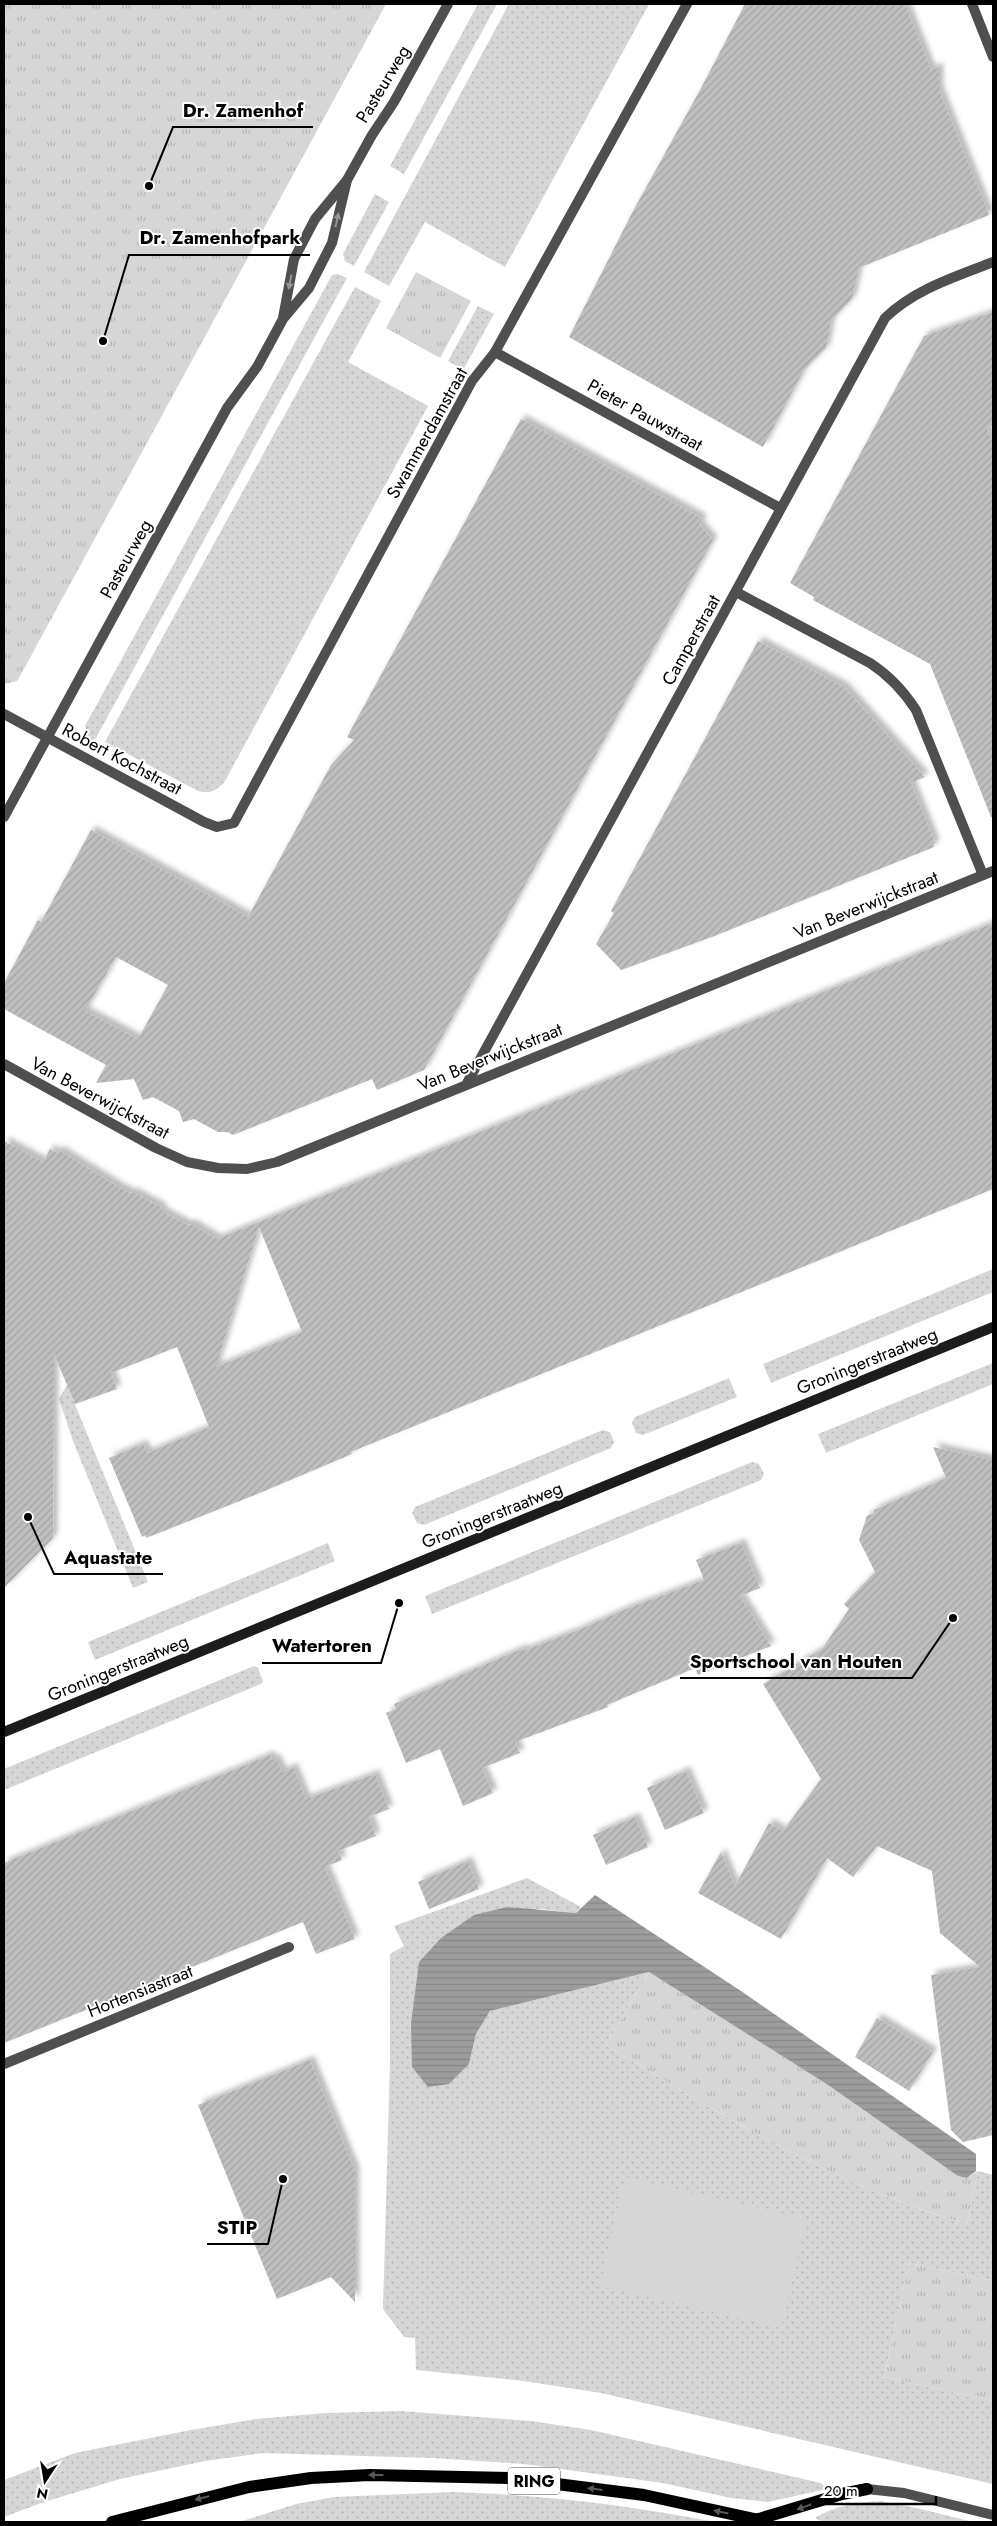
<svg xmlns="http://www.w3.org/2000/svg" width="997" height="2526" font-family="Jost,sans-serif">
<defs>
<pattern id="grass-dots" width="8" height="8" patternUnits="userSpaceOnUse" patternTransform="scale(1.25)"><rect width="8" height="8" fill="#d6d6d6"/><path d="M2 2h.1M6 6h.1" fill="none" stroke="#b6b6b6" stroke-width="1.8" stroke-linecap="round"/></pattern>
<pattern id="park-tufts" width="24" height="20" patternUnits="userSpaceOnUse" patternTransform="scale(1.25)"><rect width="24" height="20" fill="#d6d6d6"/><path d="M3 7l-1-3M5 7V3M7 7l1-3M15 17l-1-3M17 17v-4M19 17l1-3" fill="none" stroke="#b6b6b6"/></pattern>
<pattern id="water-rules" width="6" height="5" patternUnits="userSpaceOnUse" patternTransform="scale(1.25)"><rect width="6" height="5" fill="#9d9d9d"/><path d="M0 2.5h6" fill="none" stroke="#858585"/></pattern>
<pattern id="building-hatch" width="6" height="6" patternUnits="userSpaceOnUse" patternTransform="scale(1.25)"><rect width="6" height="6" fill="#bfbfbf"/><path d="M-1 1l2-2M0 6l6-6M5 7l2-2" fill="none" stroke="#a2a2a2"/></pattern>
<filter id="shadow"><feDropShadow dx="4.5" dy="-4.5" stdDeviation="2.5" flood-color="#0004"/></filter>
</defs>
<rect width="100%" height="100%" fill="#fff"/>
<g fill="url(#grass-dots)">
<path d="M 478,4 L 497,4 L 404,174 L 390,166 Z"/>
<path d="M 509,4 L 649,4 L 505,267 L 425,222 L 389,286 L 364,272 Z"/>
<path d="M 375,194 L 389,202 L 354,266 L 345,261 L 343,254 Z"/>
<path d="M 338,274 L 347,278 L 91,747 L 85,726 L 332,275 Z"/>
<path d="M 355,287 L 381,301 L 348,362 L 428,406 L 225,781 C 216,791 211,794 198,791 L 105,742 Z"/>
<path d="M 478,306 L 494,314 L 463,370 L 448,361 Z"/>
<path d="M 993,1269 L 993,1292 L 771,1383 L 763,1364 Z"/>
<path d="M 993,1363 L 993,1384 L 826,1453 L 818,1434 Z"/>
<path d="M 729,1378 L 737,1397 L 643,1435 L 636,1433 L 632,1423 L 635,1417 Z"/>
<path d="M 67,1385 L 148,1582 L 133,1588 L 73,1441 L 59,1399 Z"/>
<path d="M 603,1430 L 610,1432 L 614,1442 L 611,1448 L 424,1525 L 417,1523 L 412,1513 L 415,1507 Z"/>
<path d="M 752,1462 L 759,1464 L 764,1474 L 761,1480 L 432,1614 L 425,1596 Z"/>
<path d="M 328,1543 L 335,1561 L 95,1660 L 88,1642 Z"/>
<path d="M 254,1666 L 258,1668 L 263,1681 L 261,1684 L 4,1790 L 4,1769 Z"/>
<path d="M 527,1878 L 581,1907 L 576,1913 L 539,1909 L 474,1915 L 469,2064 L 476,2034 L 490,2011 L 649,1972 L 606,2045 C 721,2115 837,2187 967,2224 L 978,2171 L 993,2175 L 993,2281 L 909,2263 L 884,2377 L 993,2401 L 993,2484 L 601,2393 L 524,2381 L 416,2370 L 415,2338 L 404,2337 L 383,2309 L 390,2060 L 390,1954 L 404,1946 L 394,1926 Z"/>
<path d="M 401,2411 L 531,2421 L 591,2430 L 821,2483 L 827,2489 L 768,2502 L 731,2498 L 663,2483 L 524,2464 L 433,2458 L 263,2453 L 205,2461 L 120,2479 L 44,2502 L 4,2517 L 4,2480 L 75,2453 L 191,2430 L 256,2419 L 326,2413 Z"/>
<path d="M 454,2492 C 543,2495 628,2505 715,2522 L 239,2522 L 296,2504 L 334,2497 Z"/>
<path d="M 881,2501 L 921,2509 L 973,2522 L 823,2522 L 815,2518 C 834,2506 858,2502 881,2501 Z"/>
</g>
<g fill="url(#park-tufts)">
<path d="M 4,4 L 386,4 L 19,678 L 17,681 L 4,684 Z"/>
<path d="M 416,272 L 471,301 L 440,358 L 386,328 Z"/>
<path d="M 649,1972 L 828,2085 L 958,2176 L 967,2178 L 978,2171 L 967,2224 C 837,2187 721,2115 606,2045 Z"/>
<path d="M 909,2263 L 993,2281 L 993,2401 L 884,2377 Z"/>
</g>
<path fill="#d6d6d6" d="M 625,2177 L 807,2219 L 781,2328 L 600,2286 Z"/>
<path fill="url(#water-rules)" d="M 595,1895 L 744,1993 L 976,2154 L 976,2171 L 967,2178 L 958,2176 L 828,2085 L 649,1972 L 490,2011 L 476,2034 L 469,2064 L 449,2084 L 428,2087 L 412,2067 L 411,2024 L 419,1962 L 441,1938 L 474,1915 L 507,1907 L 576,1913 Z"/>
<g fill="url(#building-hatch)" fill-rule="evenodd" filter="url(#shadow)">
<path d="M 745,4 L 905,4 L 931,70 L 939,67 L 939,90 L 989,215 L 859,268 L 852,299 L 831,321 L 826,348 L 804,370 L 763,447 L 569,337 L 633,211 L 700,90 Z"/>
<path d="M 993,312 L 993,425 L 987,428 L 993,443 L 993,817 L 991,817 L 930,664 L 813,600 L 814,597 L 790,583 L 924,336 Z"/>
<path d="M 521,419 L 703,519 L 699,524 L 713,540 L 424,1070 L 377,1090 L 372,1079 L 233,1135 L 227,1132 L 218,1132 L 194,1119 L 183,1122 L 179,1111 L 153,1097 L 143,1100 L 134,1079 L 96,1083 L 106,1065 L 4,1009 L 4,983 L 38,920 L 41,922 L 91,830 L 248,917 L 331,765 L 354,740 L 347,737 ZM 116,957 L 168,985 L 138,1039 L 85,1011 Z"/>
<path d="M 758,641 L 844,687 L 925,777 L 911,783 L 935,843 L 933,844 L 934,847 L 712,937 L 621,970 L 596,944 L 614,913 L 611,911 Z"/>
<path d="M 993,923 L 993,1189 L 351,1452 L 352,1454 L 255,1495 L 146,1538 L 145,1535 L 142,1537 L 109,1458 L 143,1444 L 147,1453 L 209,1427 L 177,1347 L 111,1373 L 117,1389 L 75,1404 L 54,1354 L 53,1538 L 4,1588 L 4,1141 L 43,1162 L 50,1149 L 57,1153 L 59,1150 L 117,1186 L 130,1193 L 133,1192 L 161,1207 L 163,1212 L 188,1225 L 192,1224 L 217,1239 ZM 259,1227 L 302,1332 L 216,1367 Z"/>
<path d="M 933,1447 L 993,1460 L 993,2135 L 963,2142 L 951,2130 L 931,1975 L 980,1967 L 940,1933 L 932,1871 L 877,1846 L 853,1877 L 827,1858 L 781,1939 L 698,1893 L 721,1852 L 735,1886 L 769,1823 L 783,1831 L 821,1779 L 763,1684 L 822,1649 L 849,1609 L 844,1604 L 875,1572 L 859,1540 L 867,1516 L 874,1513 L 874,1510 L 946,1478 Z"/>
<path d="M 741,1543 L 760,1588 L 740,1596 L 771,1646 L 698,1675 L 695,1668 L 607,1705 L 608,1707 L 515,1742 L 520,1753 L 482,1768 L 493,1793 L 463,1806 L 440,1749 L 406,1763 L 386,1713 L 396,1709 L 394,1704 L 521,1649 L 525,1650 L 576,1631 L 626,1609 L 704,1580 L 696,1560 Z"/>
<path d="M 270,1755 L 272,1760 L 276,1758 L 282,1772 L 293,1767 L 306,1799 L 375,1774 L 389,1809 L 369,1817 L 376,1836 L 338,1851 L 342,1860 L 325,1867 L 355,1939 L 316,1954 L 303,1922 L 4,2043 L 4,1863 Z"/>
<path d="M 686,1771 L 704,1813 L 665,1830 L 647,1788 Z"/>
<path d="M 635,1817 L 648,1847 L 606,1865 L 593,1835 Z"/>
<path d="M 468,1861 L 479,1889 L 429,1909 L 418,1882 Z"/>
<path d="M 877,2018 L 933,2052 L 909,2091 L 855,2057 Z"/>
<path d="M 310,2060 L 355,2171 L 355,2302 L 331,2277 L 277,2299 L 198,2105 Z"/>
</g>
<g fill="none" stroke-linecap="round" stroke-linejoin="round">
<g stroke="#4f4f4f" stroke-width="10">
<path d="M 972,4 L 993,57"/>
<path d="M 283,318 L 294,259 L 315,219 L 347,180 L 372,135 L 394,102 L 448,4"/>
<path d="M 495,352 L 780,508"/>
<path d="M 736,592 L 870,663 C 890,676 903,690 916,710 L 983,875"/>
<path d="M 4,714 L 204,822 L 217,827 L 234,823 L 472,381 L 495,352 L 687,4"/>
<path d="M 4,817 L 227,408 L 257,367 L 283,319 L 309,288 L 332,243 L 347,180"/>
<path d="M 4,1064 L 156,1148 L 187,1162 L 218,1168 L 247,1169 L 277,1162 L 993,871"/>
<path d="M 466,1085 L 885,318 C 915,289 955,277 993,262"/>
<path d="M 4,2064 L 289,1947"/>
<path d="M 867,2489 L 904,2493 L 993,2515"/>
</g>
<path stroke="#1c1c1c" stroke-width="10" d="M 4,1732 L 993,1327"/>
<g stroke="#000" stroke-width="12">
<path d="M 759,2519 L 842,2494 L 867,2489"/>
<path d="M 112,2522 L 249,2487 L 311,2478 L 370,2475 L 509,2478 L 644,2495 L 768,2522"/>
</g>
</g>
<defs><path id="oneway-solid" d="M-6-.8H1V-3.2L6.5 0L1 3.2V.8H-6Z" transform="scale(1.25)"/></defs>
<g fill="#959595">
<use href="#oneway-solid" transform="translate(337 220) rotate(-77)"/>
<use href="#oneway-solid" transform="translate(290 282) rotate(101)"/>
</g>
<g fill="#595959">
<use href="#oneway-solid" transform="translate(376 2475) rotate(-180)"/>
<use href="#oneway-solid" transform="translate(595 2489) rotate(-173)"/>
<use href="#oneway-solid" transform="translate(202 2498) rotate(166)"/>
<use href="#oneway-solid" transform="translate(804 2507) rotate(161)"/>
<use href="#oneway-solid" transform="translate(721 2512) rotate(-168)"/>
</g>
<g text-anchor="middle" stroke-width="4" stroke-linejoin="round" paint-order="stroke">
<rect fill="#fff" stroke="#4c4c4c" stroke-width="1" x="508" y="2467.5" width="52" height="27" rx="4"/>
<g font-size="16" font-weight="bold" fill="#000">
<text x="534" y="2487">RING</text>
</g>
<g font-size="18" fill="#000" stroke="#fff">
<text transform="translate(383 84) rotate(-59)" y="6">Pasteurweg</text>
<text transform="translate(645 415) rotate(29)" y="6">Pieter Pauwstraat</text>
<text transform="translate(427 433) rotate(-61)" y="6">Swammerdamstraat</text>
<text transform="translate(126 559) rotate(-61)" y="6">Pasteurweg</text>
<text transform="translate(691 640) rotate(-61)" y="6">Camperstraat</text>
<text transform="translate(122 759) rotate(28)" y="6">Robert Kochstraat</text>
<text transform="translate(866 905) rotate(-22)" y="6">Van Beverwijckstraat</text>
<text transform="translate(490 1057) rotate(-22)" y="6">Van Beverwijckstraat</text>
<text transform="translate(100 1098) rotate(28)" y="6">Van Beverwijckstraat</text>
<text transform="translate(867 1361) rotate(-22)" y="6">Groningerstraatweg</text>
<text transform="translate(492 1515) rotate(-22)" y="6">Groningerstraatweg</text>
<text transform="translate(118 1668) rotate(-22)" y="6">Groningerstraatweg</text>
<text transform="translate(140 1991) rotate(-22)" y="6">Hortensiastraat</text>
</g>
</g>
<path fill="none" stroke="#000" stroke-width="2" d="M149 186L173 127H313M103 341L129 255H310M28 1517L54 1574H163M399 1603L381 1663H262M953 1618L912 1678H680M283 2179L268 2244H207"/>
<g fill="#000" stroke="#fff" stroke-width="2">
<circle cx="149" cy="186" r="5"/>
<circle cx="103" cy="341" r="5"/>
<circle cx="28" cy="1517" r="5"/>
<circle cx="399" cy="1603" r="5"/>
<circle cx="953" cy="1618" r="5"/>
<circle cx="283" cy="2179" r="5"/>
</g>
<g font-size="19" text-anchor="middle" font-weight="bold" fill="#000" stroke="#fff" stroke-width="4" stroke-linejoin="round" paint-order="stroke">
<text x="243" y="117">Dr. Zamenhof</text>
<text x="220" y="244">Dr. Zamenhofpark</text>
<text x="108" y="1564">Aquastate</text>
<text x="322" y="1652">Watertoren</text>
<text x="796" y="1668">Sportschool van Houten</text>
<text x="237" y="2234">STIP</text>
</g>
<rect width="997" height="2526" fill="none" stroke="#000000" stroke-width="10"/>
<g transform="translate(45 2481) rotate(192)" stroke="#ffffff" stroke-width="4" paint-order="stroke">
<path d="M0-4L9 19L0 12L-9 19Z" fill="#000000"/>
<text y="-8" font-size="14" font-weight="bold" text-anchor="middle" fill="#000000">N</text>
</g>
<path d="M817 2496v8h119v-8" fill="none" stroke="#000000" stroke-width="2.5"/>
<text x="824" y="2496" font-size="15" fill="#000000" stroke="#ffffff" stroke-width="4" paint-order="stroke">20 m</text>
</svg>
